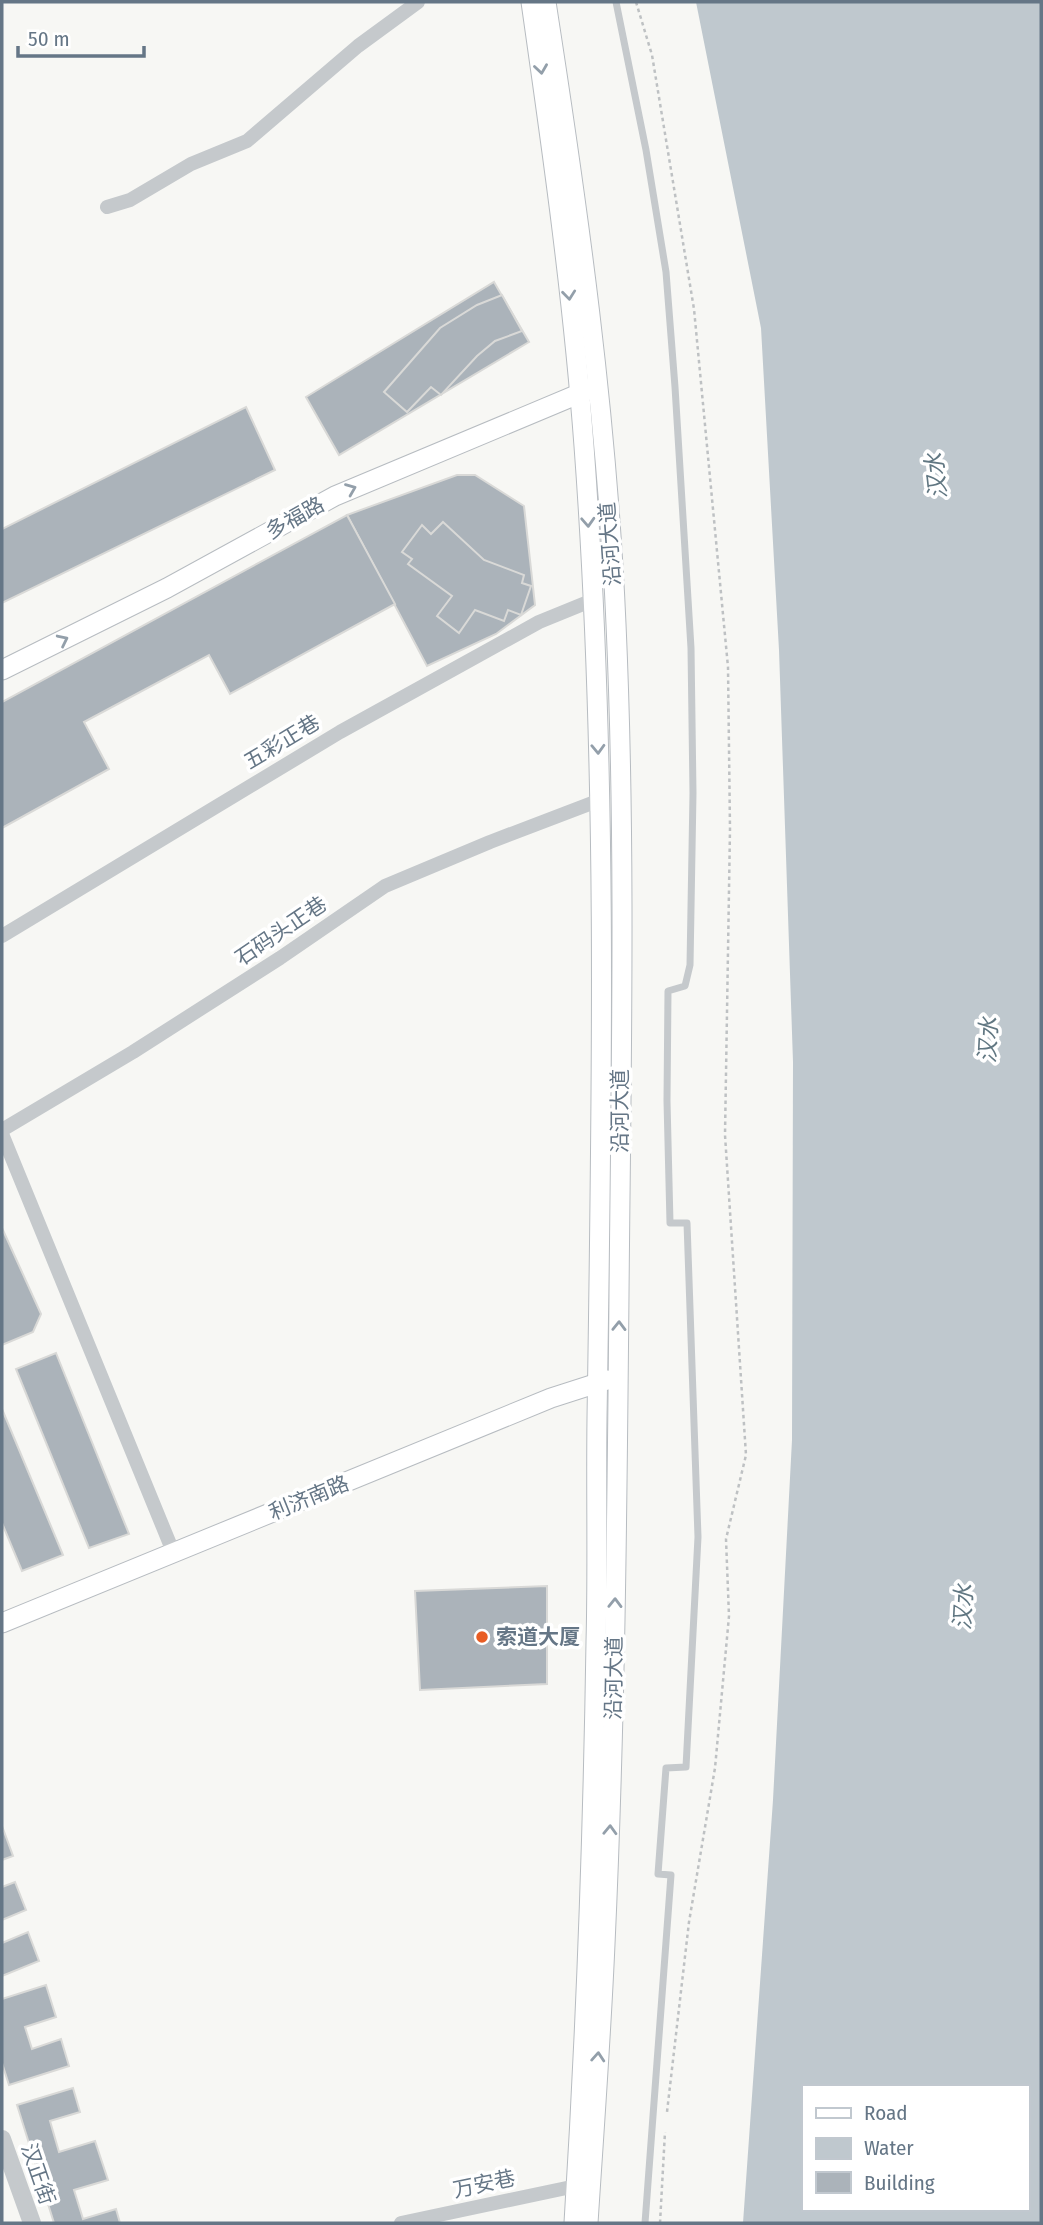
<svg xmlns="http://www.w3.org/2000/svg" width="1043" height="2225" font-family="'Fira Sans Condensed','Noto Sans SC',sans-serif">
<rect width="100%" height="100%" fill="#f7f7f4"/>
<path fill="#bfc8ce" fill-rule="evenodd" d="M 696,2 L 1041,2 L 1041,2223 L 743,2223 L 773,1800 L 792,1440 L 793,1062 L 779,650 L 761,328 ZM 803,2087 L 1027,2087 L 1027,2209 L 803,2209 Z"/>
<g fill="#abb3ba" stroke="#d9d9d7" stroke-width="2">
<path d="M 494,282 L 529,342 L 339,455 L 306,397 Z"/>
<path d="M 502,295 L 522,331 L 495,341 L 477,356 L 441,395 L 431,387 L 407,412 L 384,392 L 440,328 L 477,305 Z"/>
<path d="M 246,407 L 275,470 L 2,603 L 2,529 Z"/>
<path d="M 457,475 L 475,475 L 524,506 L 535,605 L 496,634 L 427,666 L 347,515 Z"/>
<path d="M 347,515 L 395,604 L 230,694 L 209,655 L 84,722 L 109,769 L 2,828 L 2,702 Z"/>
<path d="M 443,522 L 484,560 L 524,575 L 522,583 L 531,586 L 521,615 L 508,610 L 504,621 L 475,610 L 459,633 L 437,616 L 452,596 L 408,564 L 412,559 L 402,552 L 422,525 L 431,534 Z"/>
<path d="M 2,1228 L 41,1314 L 33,1332 L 2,1345 Z"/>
<path d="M 56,1353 L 129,1534 L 89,1548 L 16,1369 Z"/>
<path d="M 2,1409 L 63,1555 L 22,1571 L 2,1523 Z"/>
<path d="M 547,1586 L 547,1684 L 420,1690 L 415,1591 Z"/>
<path d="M 2,1826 L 13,1856 L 2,1860 Z"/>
<path d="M 15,1882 L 26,1910 L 2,1920 L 2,1887 Z"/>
<path d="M 28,1932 L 39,1961 L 2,1976 L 2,1943 Z"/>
<path d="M 46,1985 L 56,2017 L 25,2027 L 32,2049 L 61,2039 L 69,2066 L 9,2085 L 2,2063 L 2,1999 Z"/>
<path d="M 73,2088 L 80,2112 L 50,2121 L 59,2152 L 95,2141 L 108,2180 L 74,2190 L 83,2219 L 116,2209 L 120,2223 L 54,2223 L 17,2105 Z"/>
</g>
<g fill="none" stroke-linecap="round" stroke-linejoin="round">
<g stroke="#b7bcc1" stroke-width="21">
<g id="secondary">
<path d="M 531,2 C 552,149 573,297 584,446 C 608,770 602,1094 597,1418 C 596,1493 598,1568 596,1642 C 593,1836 586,2030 574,2223"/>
<path d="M 546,2 C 578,208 607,415 616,624 C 626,847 621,1072 619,1295 C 617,1512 615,1728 605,1944 C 601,2037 594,2130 588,2223"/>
<path d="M 2,670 L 167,588 L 335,496 L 588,390"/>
<path d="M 2,1623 L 551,1398 L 607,1380"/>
</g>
</g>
<g stroke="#bec1c3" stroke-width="2.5" stroke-dasharray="3.5 3.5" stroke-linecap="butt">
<path d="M 636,2 L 652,55 L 694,309 L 728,667 L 730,829 L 725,1135 L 746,1455 L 726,1539 L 729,1616 L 715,1768 L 689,1922 L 667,2112"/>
<path d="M 660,2223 L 665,2132"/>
</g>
<path stroke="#c5c9cc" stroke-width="7" d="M 616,2 L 646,150 L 666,272 L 675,387 L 691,648 L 693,793 L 690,965 L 685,986 L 668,991 L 667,1101 L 670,1223 L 687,1223 L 698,1537 L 686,1767 L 666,1768 L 658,1874 L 671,1875 L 645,2223"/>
<g stroke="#c5c9cc" stroke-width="14">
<path d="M 107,207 L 130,200 L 191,164 L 247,141 L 358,46 L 418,2"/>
<path d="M 2,936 L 340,732 L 539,622 L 593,600"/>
<path d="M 2,1130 L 133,1052 L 280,958 L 385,886 L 490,842 L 600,800"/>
<path d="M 2,1134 L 174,1554"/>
<path d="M 401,2223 L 576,2186"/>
</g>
<path stroke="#c5c9cc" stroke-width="18" d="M 2,2139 L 32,2223"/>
<use href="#secondary" stroke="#fff" stroke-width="19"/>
</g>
<defs><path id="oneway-chevron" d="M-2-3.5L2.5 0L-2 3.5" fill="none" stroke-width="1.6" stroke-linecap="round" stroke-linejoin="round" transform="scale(1.75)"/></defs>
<g stroke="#939faa">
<use href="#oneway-chevron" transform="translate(541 69) rotate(82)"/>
<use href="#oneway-chevron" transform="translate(569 295) rotate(84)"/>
<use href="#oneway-chevron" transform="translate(351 489) rotate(-22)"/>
<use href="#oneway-chevron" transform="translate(588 522) rotate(87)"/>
<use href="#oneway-chevron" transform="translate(63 640) rotate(-26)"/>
<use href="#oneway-chevron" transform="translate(598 749) rotate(88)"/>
<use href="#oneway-chevron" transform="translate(619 1326) rotate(-89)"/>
<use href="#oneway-chevron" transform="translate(615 1603) rotate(-89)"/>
<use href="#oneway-chevron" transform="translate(610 1830) rotate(-88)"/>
<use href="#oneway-chevron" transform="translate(598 2057) rotate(-86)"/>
</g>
<circle fill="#e85d24" stroke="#fff" stroke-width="2.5" cx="482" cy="1637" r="7"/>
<g text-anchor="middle" stroke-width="7" stroke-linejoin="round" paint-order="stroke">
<g font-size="21" fill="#657686" stroke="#fff">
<text transform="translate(295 518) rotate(-29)" y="7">多福路</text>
<text transform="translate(610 544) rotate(-94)" y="7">沿河大道</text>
<text transform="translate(282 742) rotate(-31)" y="7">五彩正巷</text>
<text transform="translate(281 931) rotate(-34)" y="7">石码头正巷</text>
<text transform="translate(620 1111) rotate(-90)" y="7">沿河大道</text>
<text transform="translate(309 1498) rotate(-22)" y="7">利济南路</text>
<text transform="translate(614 1678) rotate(-89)" y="7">沿河大道</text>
<text transform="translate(38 2174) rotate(71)" y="7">汉正街</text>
<text transform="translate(484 2184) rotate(-12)" y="7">万安巷</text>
</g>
<g font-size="21" font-weight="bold" fill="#657686" stroke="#fff" text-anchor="start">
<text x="496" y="1644">索道大厦</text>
</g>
<g font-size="23" font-style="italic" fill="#617782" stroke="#fff">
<text transform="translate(936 476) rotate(-96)" y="8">汉水</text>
<text transform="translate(988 1040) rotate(-87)" y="8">汉水</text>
<text transform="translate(963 1607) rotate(-87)" y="8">汉水</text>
</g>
</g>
<rect width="1043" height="2225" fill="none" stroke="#657686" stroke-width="7"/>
<rect x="802" y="2085" width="228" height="126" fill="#ffffff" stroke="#c1c8cf" stroke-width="2"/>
<rect x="816" y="2108" width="35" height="10" fill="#ffffff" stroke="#c1c8cf" stroke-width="2"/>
<text x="864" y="2120" font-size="21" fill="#657686">Road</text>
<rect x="816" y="2138" width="35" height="21" fill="#bfc8ce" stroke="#c1c8cf" stroke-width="2"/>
<text x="864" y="2155" font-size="21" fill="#657686">Water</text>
<rect x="816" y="2172" width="35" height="21" fill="#abb3ba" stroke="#c1c8cf" stroke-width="2"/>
<text x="864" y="2190" font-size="21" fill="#657686">Building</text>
<path d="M18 46v10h126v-10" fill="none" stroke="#657686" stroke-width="3.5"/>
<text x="28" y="46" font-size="21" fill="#657686" stroke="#ffffff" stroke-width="5" paint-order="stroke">50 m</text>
</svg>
